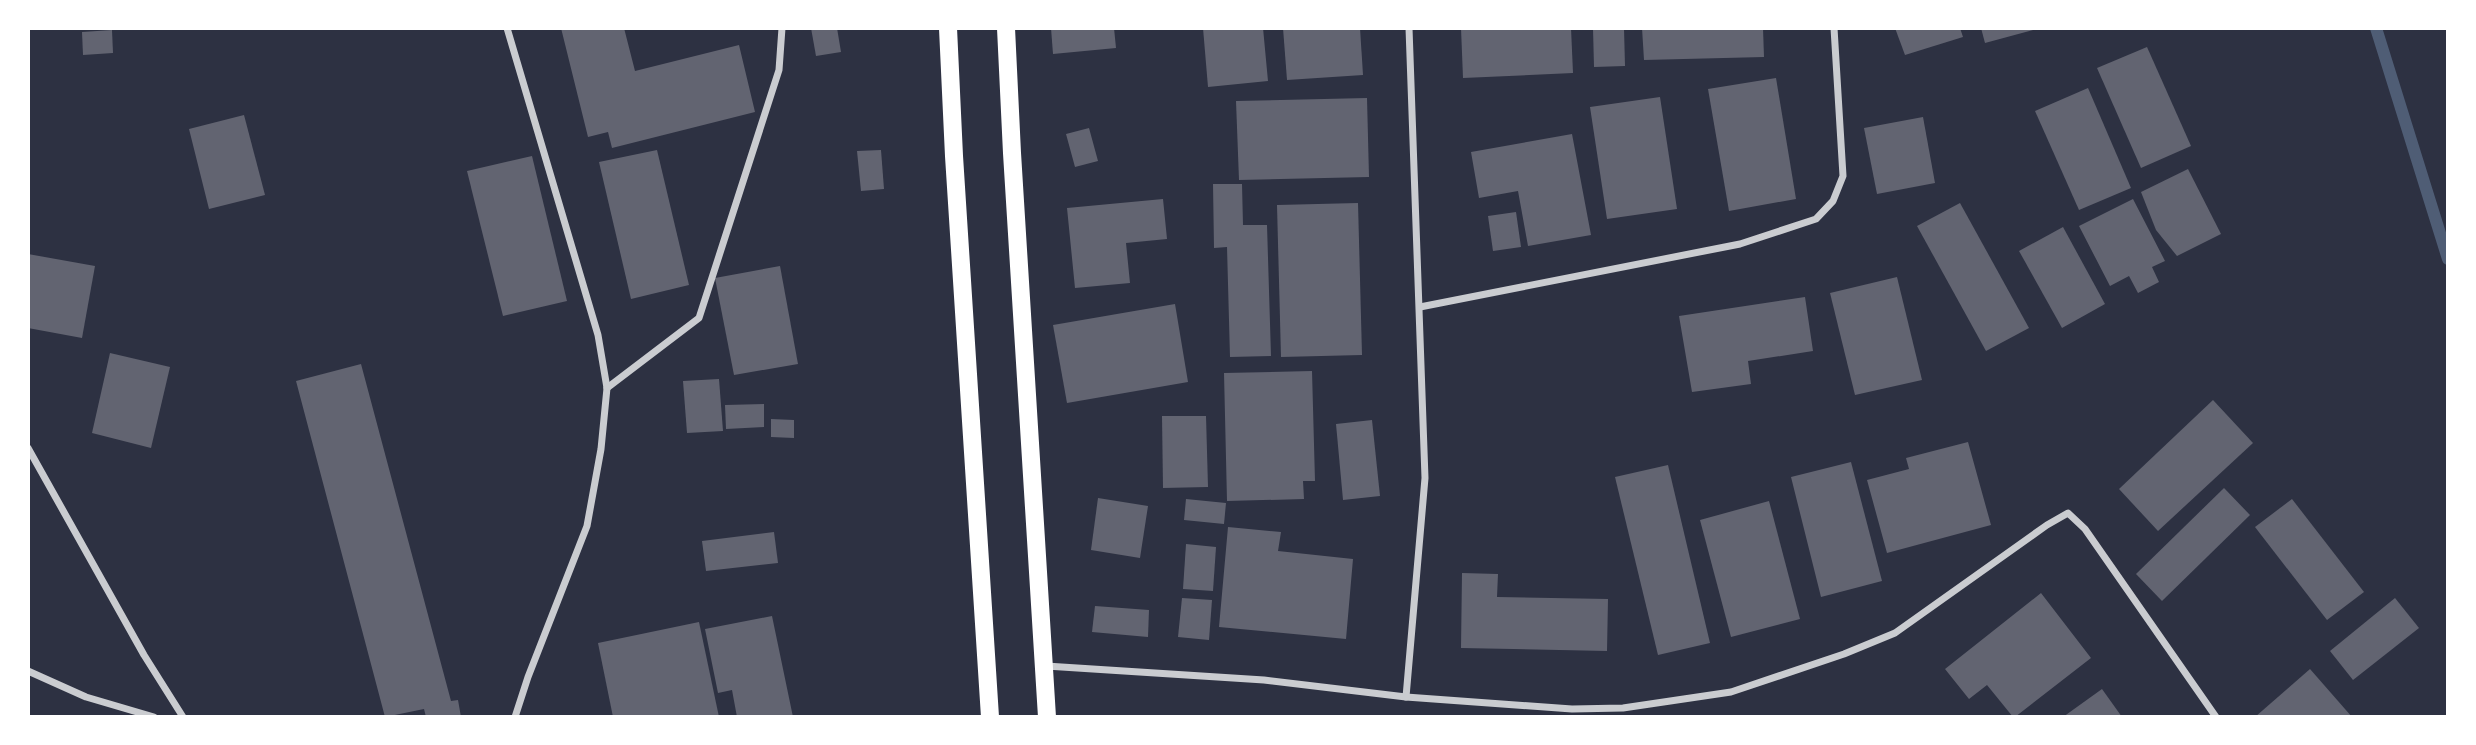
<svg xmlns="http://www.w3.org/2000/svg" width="2476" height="745" font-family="Figtree,sans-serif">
<rect width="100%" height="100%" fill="#2d3142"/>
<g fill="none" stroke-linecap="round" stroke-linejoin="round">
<path stroke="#4f5d75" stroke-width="12" d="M 2376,28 L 2448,259"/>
</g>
<g fill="#626471">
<path d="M 561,28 L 624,28 L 635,71 L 739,45 L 755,112 L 612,148 L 608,132 L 588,137 Z"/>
<path d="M 811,28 L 837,28 L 841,52 L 816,56 Z"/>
<path d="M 1051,28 L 1114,28 L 1116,48 L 1053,54 Z"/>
<path d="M 1203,28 L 1263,28 L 1268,81 L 1208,87 Z"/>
<path d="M 1283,28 L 1360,28 L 1363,75 L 1287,80 Z"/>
<path d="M 1461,28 L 1571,28 L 1573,73 L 1463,78 Z"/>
<path d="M 1593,28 L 1624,28 L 1625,66 L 1594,67 Z"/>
<path d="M 1642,28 L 1763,28 L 1764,57 L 1644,60 Z"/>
<path d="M 1895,28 L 1960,28 L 1963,37 L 1905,55 Z"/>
<path d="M 1981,28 L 2037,28 L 2037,29 L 1985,43 Z"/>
<path d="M 112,30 L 113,53 L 83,55 L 82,32 Z"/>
<path d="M 2147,47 L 2191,146 L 2141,168 L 2097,68 Z"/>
<path d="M 1776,78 L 1796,199 L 1729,211 L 1708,89 Z"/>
<path d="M 2088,88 L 2131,188 L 2079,210 L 2035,111 Z"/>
<path d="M 1660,97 L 1677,209 L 1607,219 L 1590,107 Z"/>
<path d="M 1367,98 L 1369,177 L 1239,180 L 1236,101 Z"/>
<path d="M 244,115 L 265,195 L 209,209 L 189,129 Z"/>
<path d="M 1923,117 L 1935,183 L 1877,194 L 1864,128 Z"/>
<path d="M 1089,128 L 1098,161 L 1075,167 L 1066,134 Z"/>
<path d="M 1572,134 L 1591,235 L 1528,246 L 1518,191 L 1479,198 L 1471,152 Z"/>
<path d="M 657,150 L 689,285 L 631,299 L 599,162 Z"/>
<path d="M 881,150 L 884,189 L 861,191 L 857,151 Z"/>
<path d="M 532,156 L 567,301 L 503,316 L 467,171 Z"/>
<path d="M 2188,169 L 2221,234 L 2177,256 L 2156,230 L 2141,192 Z"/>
<path d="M 1213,184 L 1242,184 L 1243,225 L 1267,225 L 1271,356 L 1230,357 L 1227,247 L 1214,248 Z"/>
<path d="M 1163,199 L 1167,239 L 1126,243 L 1130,283 L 1075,288 L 1067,208 Z"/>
<path d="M 2133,199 L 2165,261 L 2152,267 L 2159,282 L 2138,293 L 2129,276 L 2110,286 L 2079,226 Z"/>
<path d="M 1358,203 L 1362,355 L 1281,357 L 1277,205 Z"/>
<path d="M 1960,203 L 2029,328 L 1986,351 L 1917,226 Z"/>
<path d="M 1516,212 L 1521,247 L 1493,251 L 1488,216 Z"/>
<path d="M 2063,227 L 2105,304 L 2062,328 L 2019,251 Z"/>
<path d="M 28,254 L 95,266 L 82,338 L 28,328 Z"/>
<path d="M 780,266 L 798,364 L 734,375 L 715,278 Z"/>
<path d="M 1897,277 L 1922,380 L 1855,395 L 1830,293 Z"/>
<path d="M 1805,297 L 1813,351 L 1748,361 L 1751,384 L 1692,392 L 1679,316 Z"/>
<path d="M 1175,304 L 1188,382 L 1067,403 L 1053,325 Z"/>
<path d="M 110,353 L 170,367 L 151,448 L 92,433 Z"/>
<path d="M 361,364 L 451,701 L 458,700 L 461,717 L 426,717 L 424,709 L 385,717 L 296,381 Z"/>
<path d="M 1312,371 L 1315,481 L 1303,481 L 1304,499 L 1227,501 L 1224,373 Z"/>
<path d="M 719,379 L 723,431 L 687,433 L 683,381 Z"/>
<path d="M 2213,400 L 2253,443 L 2158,531 L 2119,489 Z"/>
<path d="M 764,404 L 764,427 L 726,429 L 725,405 Z"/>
<path d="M 1162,416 L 1206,416 L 1208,487 L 1163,488 Z"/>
<path d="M 771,419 L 794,420 L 794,438 L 771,437 Z"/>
<path d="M 1372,420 L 1380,496 L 1343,500 L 1336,424 Z"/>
<path d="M 1968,442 L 1991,525 L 1887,553 L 1867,480 L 1909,469 L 1906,458 Z"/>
<path d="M 1851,462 L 1882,581 L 1821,597 L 1791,477 Z"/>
<path d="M 1668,465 L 1710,643 L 1658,655 L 1615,477 Z"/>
<path d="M 2224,488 L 2250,515 L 2162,601 L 2136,574 Z"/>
<path d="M 1098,498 L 1148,506 L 1140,558 L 1091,550 Z"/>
<path d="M 1186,499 L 1226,503 L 1224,524 L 1184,520 Z"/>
<path d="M 2292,499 L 2364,592 L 2327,620 L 2255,527 Z"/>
<path d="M 1769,501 L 1800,619 L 1731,637 L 1700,520 Z"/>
<path d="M 1228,527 L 1281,532 L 1278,551 L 1353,559 L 1346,639 L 1219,627 Z"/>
<path d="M 774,532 L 778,563 L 706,571 L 702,541 Z"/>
<path d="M 1186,544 L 1216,547 L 1213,591 L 1183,589 Z"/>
<path d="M 1462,573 L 1498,574 L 1497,597 L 1608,599 L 1607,651 L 1461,648 Z"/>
<path d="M 2041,593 L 2091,658 L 2015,717 L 2013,717 L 1987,685 L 1969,699 L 1945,669 Z"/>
<path d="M 1182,598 L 1212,600 L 1209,640 L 1178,637 Z"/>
<path d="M 2395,598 L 2419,628 L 2353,680 L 2330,651 Z"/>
<path d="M 1095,606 L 1149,610 L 1148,637 L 1092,632 Z"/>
<path d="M 772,616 L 793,717 L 737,717 L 732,690 L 718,693 L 705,629 Z"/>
<path d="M 699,622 L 719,717 L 613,717 L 598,643 Z"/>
<path d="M 2310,669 L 2352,717 L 2255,717 Z"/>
<path d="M 2102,689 L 2122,717 L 2063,717 Z"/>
</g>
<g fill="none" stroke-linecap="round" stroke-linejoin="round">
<g stroke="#caccd0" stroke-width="7">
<path d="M 507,28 L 598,335 L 607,388 L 601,449 L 587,526 L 528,677 L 515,717"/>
<path d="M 1420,307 L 1740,244 L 1816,219 L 1833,201 L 1843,176 L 1834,28"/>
<path d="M 607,388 L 699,318 L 779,70 L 782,28"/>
<path d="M 28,448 L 144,655 L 183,717"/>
<path d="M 1046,666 L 1264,680 L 1406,697 L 1572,709 L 1623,708 L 1731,692 L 1844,654 L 1895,633 L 2047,525 L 2068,513 L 2085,529 L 2216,717"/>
<path d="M 28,671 L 86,697 L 154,717"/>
<path d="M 1406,697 L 1425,478 L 1409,28"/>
</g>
<g stroke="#fff" stroke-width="18">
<path d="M 948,28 L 954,156 L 990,717"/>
<path d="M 1006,28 L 1012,153 L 1047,717"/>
</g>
</g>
<rect width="2476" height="745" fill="none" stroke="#ffffff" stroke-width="60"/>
</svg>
